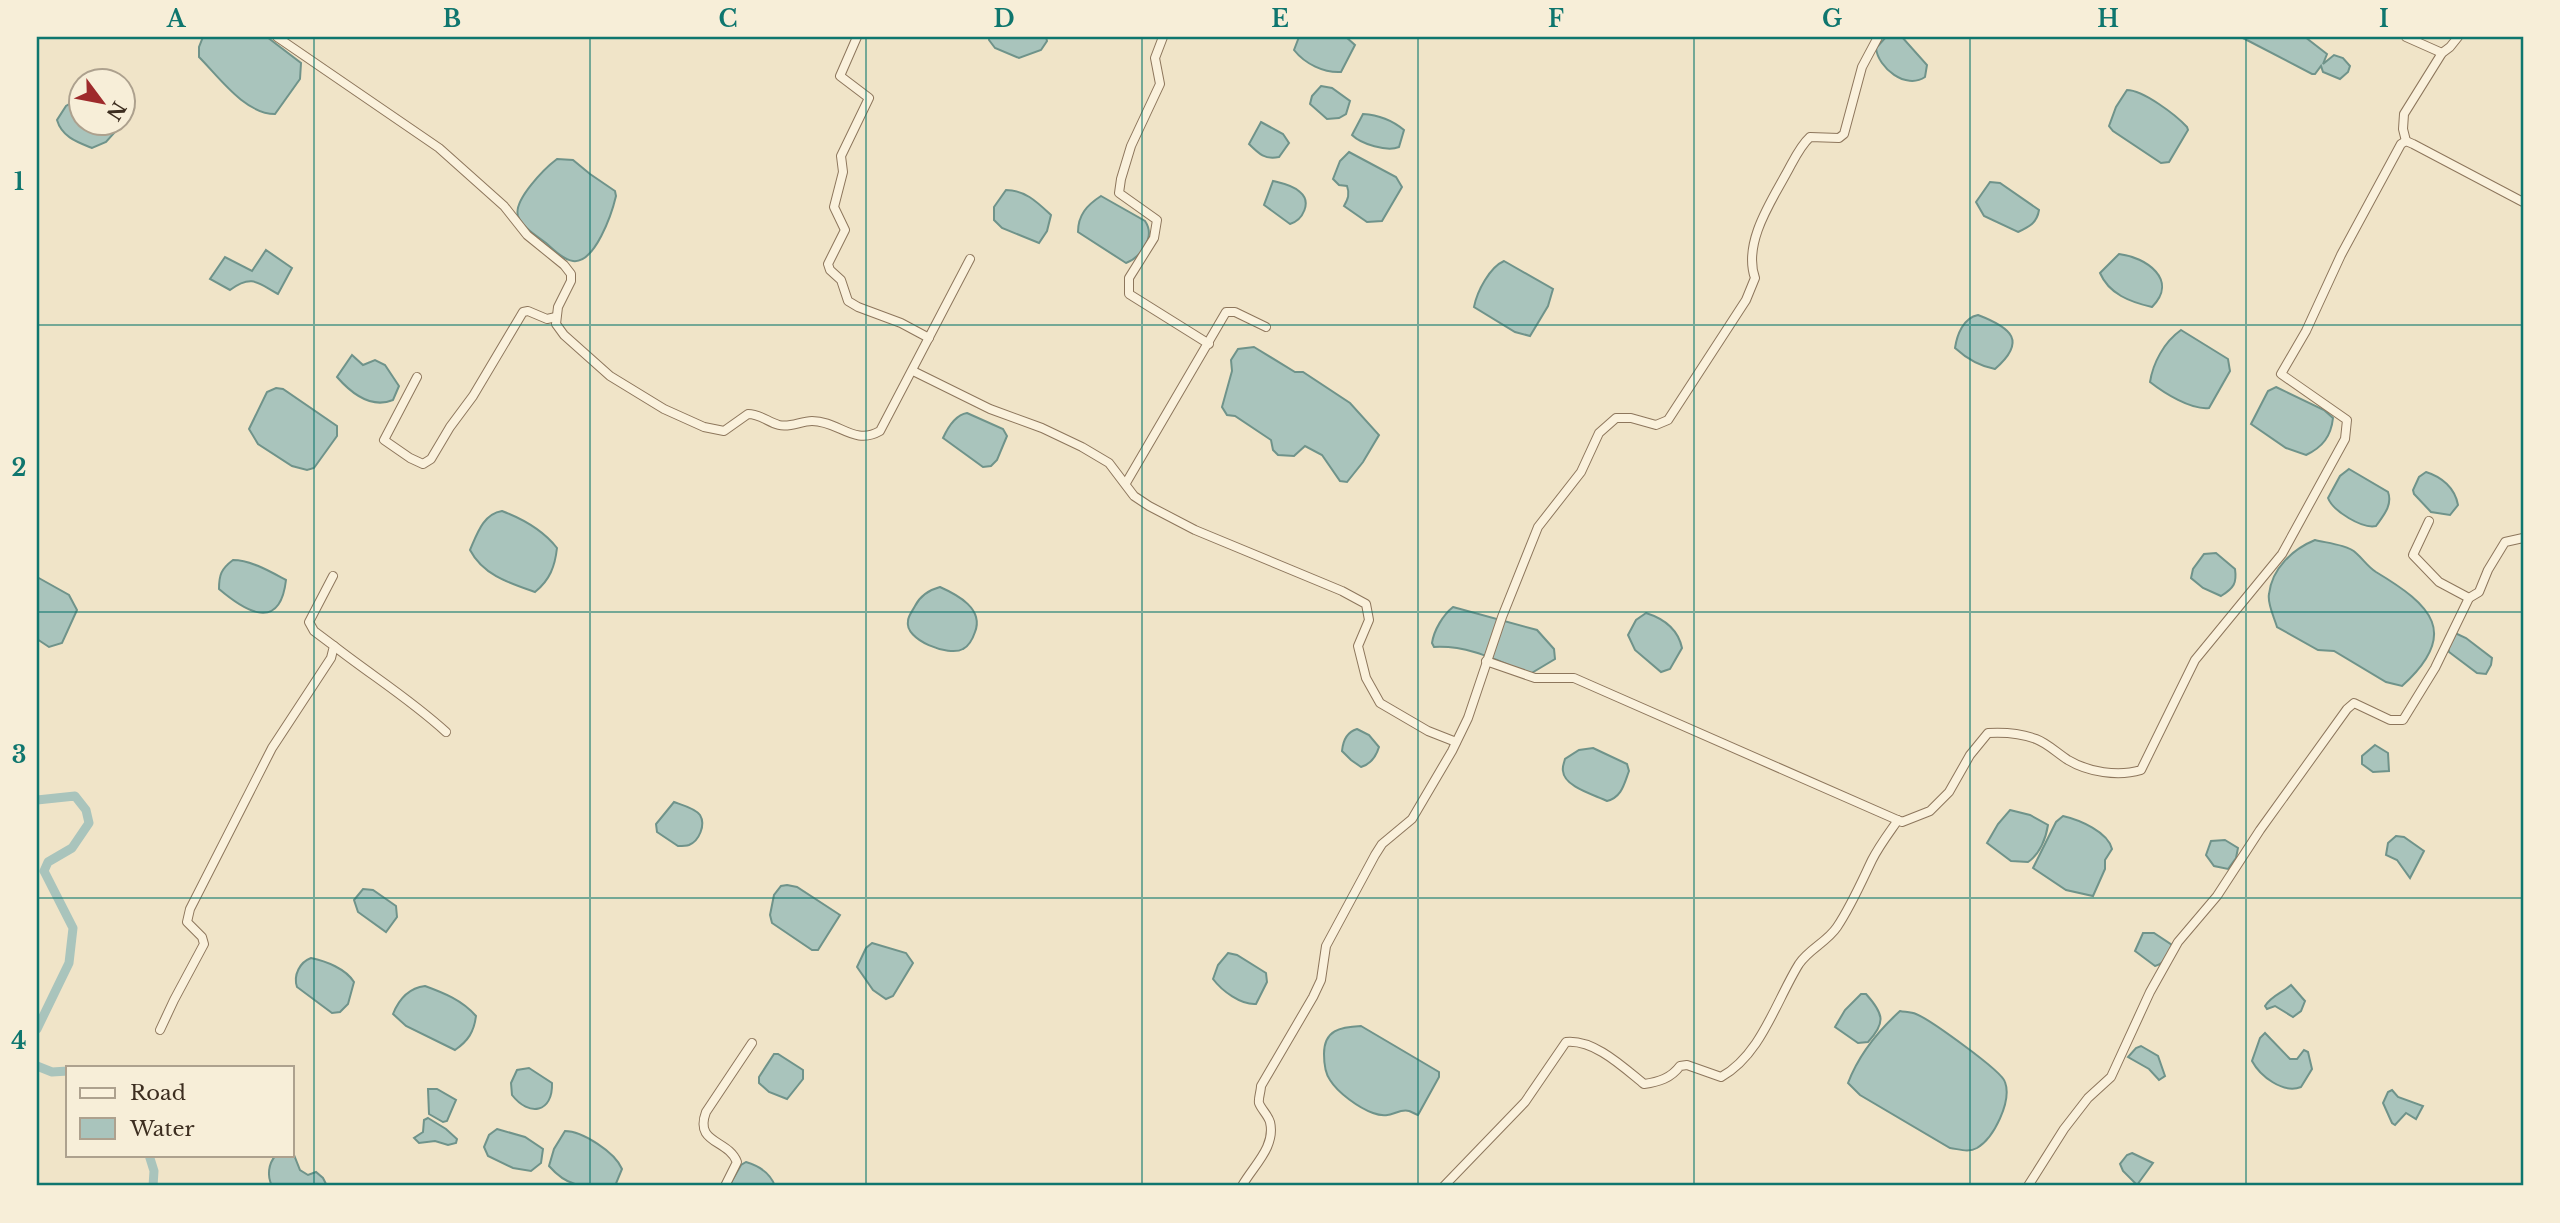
<svg xmlns="http://www.w3.org/2000/svg" width="2560" height="1223" font-family="'Libre Baskerville',serif">
<rect width="100%" height="100%" fill="#f0e4c8"/>
<g fill="#a9c4bc" stroke="#6f938a" stroke-width="2">
<path d="M 203,37 L 267,37 L 301,63 L 300,79 L 275,114 C 245,114 219,77 199,57 L 199,47 Z"/>
<path d="M 989,37 L 1046,37 L 1047,41 L 1041,50 L 1019,58 L 995,48 L 989,40 Z"/>
<path d="M 1299,37 L 1346,37 L 1355,45 L 1341,72 C 1324,73 1305,64 1294,50 Z"/>
<path d="M 1886,37 L 1902,37 L 1927,65 L 1925,77 C 1906,90 1878,68 1876,48 Z"/>
<path d="M 2241,37 L 2305,37 L 2327,54 L 2323,64 L 2334,55 L 2343,58 L 2350,66 L 2348,72 L 2340,79 L 2323,72 L 2321,66 L 2315,74 L 2312,74 Z"/>
<path d="M 1321,86 L 1332,88 L 1350,101 L 1346,114 L 1339,118 L 1327,119 L 1310,104 L 1312,96 Z"/>
<path d="M 2127,90 C 2143,90 2176,115 2187,127 L 2188,130 L 2169,162 L 2161,163 L 2113,131 L 2109,126 L 2116,107 Z"/>
<path d="M 76,100 L 80,101 L 80,122 L 114,123 L 115,132 L 106,142 L 92,148 C 77,142 62,137 57,120 L 66,106 Z"/>
<path d="M 1363,114 C 1379,115 1392,120 1404,130 L 1399,147 C 1387,152 1361,144 1352,135 Z"/>
<path d="M 1261,122 L 1283,134 L 1289,143 L 1279,157 C 1265,160 1259,154 1249,144 Z"/>
<path d="M 1349,152 L 1396,177 L 1402,187 L 1382,221 L 1367,222 L 1344,206 C 1348,199 1350,194 1347,186 L 1339,185 L 1333,179 L 1340,161 Z"/>
<path d="M 557,159 L 573,160 L 590,174 L 615,191 L 616,196 C 612,213 595,264 573,261 C 563,260 553,249 546,243 C 537,236 522,227 518,216 C 513,200 545,168 557,159 Z"/>
<path d="M 1273,181 C 1281,183 1293,185 1300,192 C 1312,202 1303,220 1290,224 L 1264,205 Z"/>
<path d="M 1990,182 L 2000,183 L 2039,210 C 2037,223 2029,227 2018,232 L 1984,216 L 1976,202 Z"/>
<path d="M 1006,190 C 1025,190 1037,202 1051,215 L 1047,231 L 1039,243 L 1002,228 L 994,220 L 994,207 Z"/>
<path d="M 1101,196 L 1145,221 C 1156,237 1141,257 1126,263 L 1078,232 C 1078,215 1087,205 1101,196 Z"/>
<path d="M 266,250 L 292,268 L 278,294 C 258,283 252,274 230,290 L 210,279 L 225,257 L 252,271 Z"/>
<path d="M 2119,254 C 2146,257 2179,280 2152,307 C 2130,302 2109,294 2100,273 Z"/>
<path d="M 1504,261 L 1553,289 L 1548,306 L 1530,336 L 1515,332 L 1474,307 C 1477,291 1490,267 1504,261 Z"/>
<path d="M 1978,315 C 2012,328 2027,341 1995,369 C 1979,366 1967,359 1955,348 C 1957,335 1963,318 1978,315 Z"/>
<path d="M 2181,330 L 2228,359 L 2230,371 L 2209,408 C 2191,410 2164,393 2150,382 C 2153,363 2164,342 2181,330 Z"/>
<path d="M 1254,347 L 1295,372 L 1303,372 L 1350,403 L 1379,435 L 1363,462 L 1347,482 L 1340,481 L 1322,455 L 1305,446 L 1294,456 L 1278,455 L 1273,450 L 1271,440 L 1235,416 L 1227,415 L 1222,407 L 1232,371 L 1231,360 L 1238,349 Z"/>
<path d="M 352,355 L 363,365 L 375,360 L 385,365 L 399,386 L 393,400 C 371,409 351,393 337,377 Z"/>
<path d="M 2276,387 L 2324,410 L 2333,418 C 2331,436 2323,447 2306,455 L 2286,448 L 2251,424 L 2268,391 Z"/>
<path d="M 276,388 L 283,389 L 337,426 L 337,436 L 314,468 L 307,470 L 292,466 L 258,444 L 249,429 L 267,392 Z"/>
<path d="M 967,413 L 1003,429 L 1007,436 L 997,460 L 991,466 L 983,467 L 943,438 C 948,427 955,415 967,413 Z"/>
<path d="M 2349,469 L 2388,492 C 2393,505 2383,516 2376,526 C 2362,529 2333,511 2328,498 L 2340,476 Z"/>
<path d="M 2426,472 C 2442,477 2455,488 2458,505 L 2450,515 L 2431,512 L 2414,494 L 2413,490 L 2419,477 Z"/>
<path d="M 502,511 C 523,519 543,530 557,548 C 555,566 550,580 535,592 C 509,583 483,575 470,550 C 477,534 483,514 502,511 Z"/>
<path d="M 2315,540 C 2327,543 2348,545 2356,553 C 2364,560 2367,566 2376,572 C 2431,605 2461,633 2402,686 L 2386,682 L 2334,651 L 2318,650 L 2277,627 C 2274,617 2267,603 2269,594 C 2272,568 2293,549 2315,540 Z"/>
<path d="M 2216,553 L 2235,569 C 2237,583 2234,588 2221,596 L 2203,588 L 2191,578 L 2193,569 L 2204,554 Z"/>
<path d="M 233,560 C 251,560 271,572 286,580 C 280,632 246,612 219,589 C 219,575 221,569 233,560 Z"/>
<path d="M 37,577 L 69,595 L 77,610 L 62,643 L 49,647 L 37,639 Z"/>
<path d="M 940,587 C 958,595 984,609 975,632 C 973,638 969,646 963,649 C 949,657 904,640 908,621 C 908,616 913,610 915,606 C 920,596 929,590 940,587 Z"/>
<path d="M 1453,607 L 1537,630 L 1554,649 L 1555,659 L 1530,674 C 1498,661 1469,645 1434,647 L 1432,643 C 1434,630 1443,615 1453,607 Z"/>
<path d="M 1646,613 C 1665,619 1678,629 1682,648 L 1670,669 L 1661,672 L 1635,650 L 1628,635 L 1636,620 Z"/>
<path d="M 2455,633 L 2466,638 L 2492,658 L 2491,665 L 2486,674 L 2477,673 L 2449,652 L 2448,648 Z"/>
<path d="M 1357,729 L 1369,735 L 1379,747 C 1376,757 1371,764 1361,767 L 1351,760 L 1342,751 C 1343,740 1347,732 1357,729 Z"/>
<path d="M 2375,745 L 2388,753 L 2389,771 L 2373,772 L 2362,764 L 2362,756 Z"/>
<path d="M 1593,748 L 1627,764 L 1629,771 C 1624,784 1622,797 1607,801 C 1595,795 1564,787 1563,771 C 1562,767 1564,763 1565,759 L 1579,750 Z"/>
<path d="M 674,802 C 682,805 695,808 700,815 C 706,825 699,841 689,845 C 686,846 682,846 678,846 L 657,832 L 656,824 Z"/>
<path d="M 2010,810 L 2030,815 L 2048,825 C 2046,838 2040,854 2028,862 L 2011,861 L 1987,843 L 1998,824 Z"/>
<path d="M 2063,816 C 2080,820 2108,832 2112,849 L 2105,860 L 2105,869 L 2093,896 L 2066,890 L 2033,868 L 2056,822 Z"/>
<path d="M 2396,836 L 2404,837 L 2424,851 L 2410,878 L 2397,860 L 2386,855 L 2388,843 Z"/>
<path d="M 2225,840 L 2238,848 L 2236,858 L 2228,869 L 2214,866 L 2206,855 L 2211,841 Z"/>
<path d="M 787,885 L 797,887 L 840,915 L 818,950 L 812,950 L 772,923 L 770,915 L 774,895 L 781,886 Z"/>
<path d="M 363,889 L 373,890 L 396,906 L 397,917 L 386,932 L 358,912 L 354,900 Z"/>
<path d="M 2143,933 L 2154,933 L 2172,945 C 2168,955 2166,963 2155,966 L 2135,951 Z"/>
<path d="M 872,943 L 906,953 L 913,963 L 893,996 L 886,999 L 873,990 L 857,967 L 866,948 Z"/>
<path d="M 1228,953 L 1237,955 L 1266,973 L 1267,982 L 1256,1004 C 1241,1005 1222,991 1213,979 L 1218,965 Z"/>
<path d="M 311,958 C 326,961 346,969 354,982 L 348,1004 L 340,1012 L 332,1013 L 297,987 C 293,975 300,962 311,958 Z"/>
<path d="M 2291,985 L 2305,1001 L 2301,1011 L 2293,1017 L 2275,1006 L 2267,1009 L 2265,1006 C 2271,996 2282,993 2291,985 Z"/>
<path d="M 425,986 C 444,993 462,1000 476,1016 C 474,1032 468,1041 455,1050 L 406,1026 L 393,1014 C 399,999 409,988 425,986 Z"/>
<path d="M 1861,994 L 1866,994 C 1884,1014 1886,1023 1868,1042 L 1858,1043 L 1835,1027 L 1845,1010 Z"/>
<path d="M 1900,1011 C 1904,1012 1911,1012 1916,1014 C 1929,1019 2002,1071 2005,1082 C 2012,1101 1994,1138 1977,1148 C 1968,1153 1959,1149 1950,1148 L 1860,1095 L 1848,1083 C 1859,1054 1877,1032 1900,1011 Z"/>
<path d="M 1361,1026 L 1439,1072 L 1439,1077 L 1418,1115 C 1415,1114 1412,1112 1409,1111 C 1397,1108 1391,1120 1373,1113 C 1359,1108 1338,1093 1330,1080 C 1325,1073 1324,1063 1324,1054 C 1324,1030 1340,1027 1361,1026 Z"/>
<path d="M 2265,1033 L 2290,1059 L 2297,1059 L 2304,1050 L 2308,1052 L 2312,1069 L 2301,1087 C 2283,1094 2260,1076 2252,1061 L 2260,1038 Z"/>
<path d="M 2141,1046 L 2158,1056 L 2165,1076 L 2159,1080 L 2149,1069 L 2128,1057 L 2136,1048 Z"/>
<path d="M 774,1054 L 778,1054 L 803,1070 L 803,1079 L 787,1099 L 769,1092 L 759,1083 L 759,1077 Z"/>
<path d="M 529,1068 L 552,1083 C 553,1113 529,1117 512,1095 L 511,1083 L 517,1070 Z"/>
<path d="M 428,1089 L 437,1089 L 456,1100 L 447,1121 L 443,1122 L 429,1114 Z"/>
<path d="M 2392,1090 L 2398,1097 L 2423,1106 L 2416,1119 L 2406,1113 L 2395,1125 L 2392,1123 L 2383,1103 L 2388,1092 Z"/>
<path d="M 428,1118 L 446,1129 L 457,1139 L 456,1143 L 448,1145 L 435,1141 L 419,1143 L 414,1138 L 423,1132 L 424,1120 Z"/>
<path d="M 497,1129 L 525,1137 L 543,1149 L 541,1163 L 531,1171 L 513,1168 L 488,1156 L 484,1147 L 489,1135 Z"/>
<path d="M 565,1131 C 582,1131 615,1152 622,1169 L 615,1186 C 586,1186 570,1190 549,1166 L 554,1149 Z"/>
<path d="M 2132,1153 L 2153,1163 L 2137,1185 L 2123,1171 L 2120,1164 L 2127,1155 Z"/>
<path d="M 276,1155 L 294,1155 L 300,1170 L 308,1175 L 316,1172 L 323,1178 L 327,1186 L 272,1186 C 267,1176 268,1164 276,1155 Z"/>
<path d="M 746,1162 C 760,1166 770,1173 775,1186 L 729,1186 L 741,1165 Z"/>
</g>
<g fill="none" stroke-linecap="round" stroke-linejoin="round">
<g stroke="#a9c4bc" stroke-width="9">
<path d="M 37,800 L 75,796 L 86,810 L 89,823 L 72,848 L 48,862 L 44,871 L 73,928 L 69,963 L 37,1029"/>
<path d="M 37,1066 L 52,1072 L 68,1071"/>
<path d="M 149,1155 L 154,1171 L 153,1186"/>
</g>
<g stroke="#8d765c" stroke-width="10">
<g id="street">
<path d="M 277,37 L 439,148 L 504,206 L 527,235 L 564,265 L 571,274 L 571,281 L 558,307 L 556,324 L 564,335 L 610,376 L 664,409 L 704,427 L 724,431 L 748,414 C 760,414 768,422 779,425 C 790,428 801,421 812,421 C 839,421 854,446 880,431 L 970,259"/>
<path d="M 857,37 L 840,76 L 869,98 L 841,156 L 843,172 L 834,207 L 845,230 L 828,264 L 830,270 L 841,280 L 848,301 L 858,307 L 901,323 L 929,338"/>
<path d="M 1163,37 L 1155,58 L 1160,84 L 1131,146 L 1121,179 L 1119,193 L 1157,220 L 1154,238 L 1129,278 L 1129,294 L 1209,344"/>
<path d="M 2406,37 L 2442,53"/>
<path d="M 2406,141 L 2403,129 L 2404,114 L 2442,53 L 2450,47 L 2458,37"/>
<path d="M 913,371 L 990,409 L 1042,428 L 1082,447 L 1109,463 L 1134,496 L 1149,506 L 1195,530 L 1342,591 L 1366,604 L 1369,620 L 1358,646 L 1366,678 L 1380,703 L 1428,731 L 1456,742"/>
<path d="M 417,377 L 384,440 L 410,458 L 423,464 L 431,459 L 450,427 L 473,396 L 523,312 L 528,311 L 547,319 L 556,317"/>
<path d="M 1126,483 L 1226,312 L 1235,312 L 1266,327"/>
<path d="M 2429,521 L 2413,555 L 2439,582 L 2469,598 L 2479,592 L 2488,570 L 2505,542 L 2523,538"/>
<path d="M 334,646 C 371,675 410,699 446,732"/>
<path d="M 1486,661 L 1535,678 L 1574,678 L 1902,822 L 1930,811 L 1949,792 L 1970,755 L 1988,733 C 2005,732 2020,733 2036,739 C 2047,743 2057,753 2068,760 C 2088,772 2118,777 2141,770 L 2195,660 L 2282,554 L 2345,439 L 2347,420 L 2281,374 L 2306,331 L 2341,255 L 2401,144 L 2406,141 L 2413,144 L 2523,202"/>
<path d="M 160,1030 L 174,1000 L 204,944 L 202,937 L 187,922 L 190,909 L 272,748 L 331,658 L 334,646 L 314,631 L 309,622 L 333,576"/>
<path d="M 725,1186 L 737,1162 C 728,1139 694,1144 706,1112 L 752,1043"/>
<path d="M 1242,1186 C 1253,1166 1276,1147 1270,1122 C 1268,1115 1261,1109 1259,1103 C 1258,1099 1261,1091 1261,1086 L 1313,997 L 1321,980 L 1326,946 L 1375,855 L 1382,844 L 1412,819 L 1452,751 L 1468,718 L 1502,617 L 1538,527 L 1581,472 L 1599,433 L 1616,418 L 1631,418 L 1656,425 L 1668,420 L 1746,300 L 1755,278 C 1743,244 1770,203 1786,174 C 1793,162 1799,147 1810,137 L 1839,138 L 1844,134 L 1862,67 L 1878,37"/>
<path d="M 1444,1186 L 1525,1102 L 1566,1042 C 1594,1039 1623,1067 1644,1084 C 1659,1082 1671,1078 1680,1066 L 1687,1065 L 1721,1077 C 1761,1055 1776,1001 1799,964 C 1809,949 1827,942 1837,927 C 1851,906 1861,883 1872,860 C 1879,846 1889,833 1898,820"/>
<path d="M 2028,1186 L 2064,1129 L 2088,1098 L 2111,1077 L 2150,992 L 2178,942 L 2217,896 L 2260,830 L 2347,709 L 2354,703 L 2390,720 L 2403,720 L 2435,668 L 2469,598"/>
</g>
</g>
<use href="#street" stroke="#faf1dc" stroke-width="8"/>
</g>
<path fill="none" stroke="#0f766e" stroke-width="2" stroke-opacity="0.55" d="M 314,37 L 314,1186M 590,37 L 590,1186M 866,37 L 866,1186M 1142,37 L 1142,1186M 1418,37 L 1418,1186M 1694,37 L 1694,1186M 1970,37 L 1970,1186M 2246,37 L 2246,1186M 37,325 L 2523,325M 37,612 L 2523,612M 37,898 L 2523,898"/>
<rect width="2560" height="1223" fill="none" stroke="#f7eed8" stroke-width="77"/>
<rect x="66" y="1066" width="228" height="91" fill="#f7eed8" stroke="#ada18e" stroke-width="2"/>
<rect x="80" y="1088" width="35" height="10" fill="#faf1dc" stroke="#ada18e" stroke-width="2"/>
<text x="130" y="1100" font-size="21" fill="#3d2e20">Road</text>
<rect x="80" y="1118" width="35" height="21" fill="#a9c4bc" stroke="#ada18e" stroke-width="2"/>
<text x="130" y="1136" font-size="21" fill="#3d2e20">Water</text>
<g transform="translate(102 102) rotate(122)"><circle r="33" fill="#f7eed8" stroke="#ada18e" stroke-width="2"/>
<path d="M0-5L12 26L0 18L-12 26Z" fill="#9e2a2b"/>
<text y="-10" font-size="19" font-weight="bold" text-anchor="middle" fill="#3d2e20">N</text>
</g>
<rect x="38" y="38" width="2484" height="1146" fill="none" stroke="#0f766e" stroke-width="2.5"/>
<g font-size="23" text-anchor="middle" font-weight="bold" fill="#0f766e">
<text x="176" y="27">A</text>
<text x="452" y="27">B</text>
<text x="728" y="27">C</text>
<text x="1004" y="27">D</text>
<text x="1280" y="27">E</text>
<text x="1556" y="27">F</text>
<text x="1832" y="27">G</text>
<text x="2108" y="27">H</text>
<text x="2384" y="27">I</text>
<text x="19" y="190">1</text>
<text x="19" y="476">2</text>
<text x="19" y="763">3</text>
<text x="19" y="1049">4</text>
</g>
</svg>
